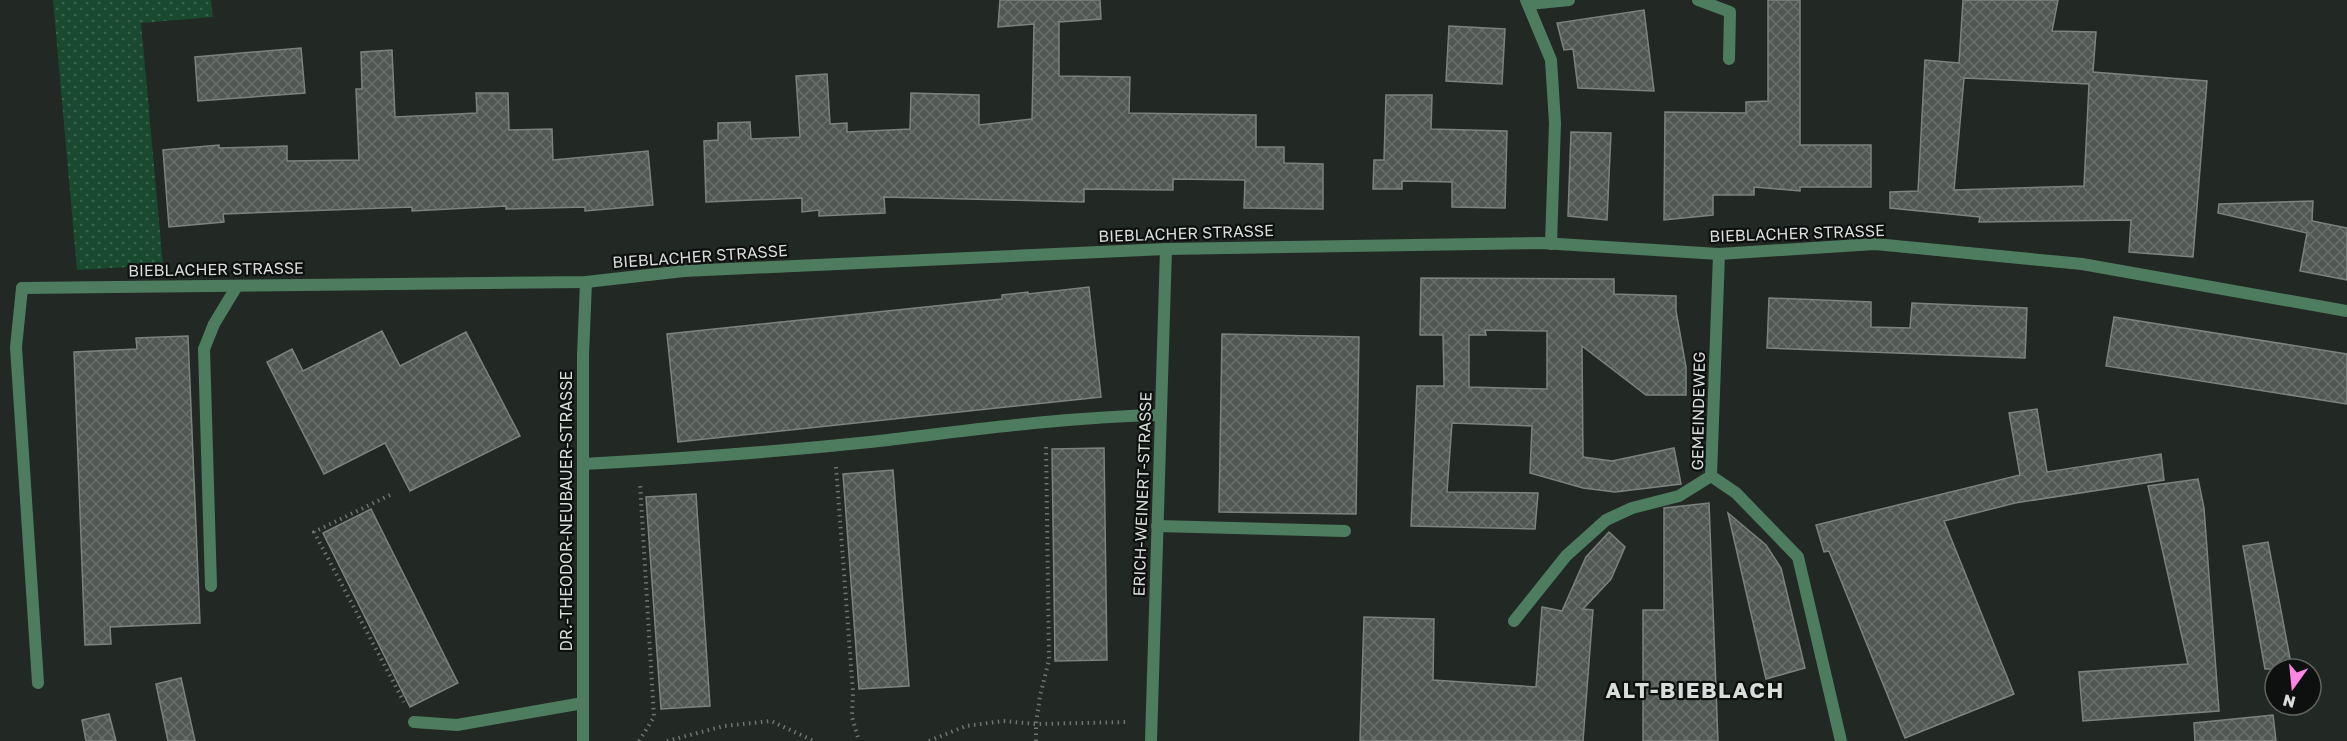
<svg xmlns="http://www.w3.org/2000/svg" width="2347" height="741" font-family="'Golos Text',sans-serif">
<defs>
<pattern id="garden-dots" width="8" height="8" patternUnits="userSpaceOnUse" patternTransform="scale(1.5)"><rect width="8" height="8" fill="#194a2f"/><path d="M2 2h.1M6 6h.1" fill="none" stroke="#3a644d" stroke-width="1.8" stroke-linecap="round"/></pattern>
<pattern id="building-cross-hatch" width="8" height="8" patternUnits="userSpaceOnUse" patternTransform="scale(1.5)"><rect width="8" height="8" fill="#515853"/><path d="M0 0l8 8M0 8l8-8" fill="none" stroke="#69706b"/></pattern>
</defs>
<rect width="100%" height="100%" fill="#222824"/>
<path fill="url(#garden-dots)" d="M 53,0 L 211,0 L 213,17 L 141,23 L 163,265 L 77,270 Z"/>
<g fill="url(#building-cross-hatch)" stroke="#7c837e" stroke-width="1.5" fill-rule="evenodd">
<path d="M 1000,0 L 1100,0 L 1101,19 L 1059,22 L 1059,76 L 1130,77 L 1129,113 L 1256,115 L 1256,147 L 1284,147 L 1284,163 L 1323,164 L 1323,209 L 1244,208 L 1245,180 L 1173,179 L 1173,190 L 1084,189 L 1084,202 L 884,197 L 885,213 L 819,216 L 819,210 L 802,212 L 802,198 L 706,202 L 704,141 L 718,140 L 718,123 L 750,122 L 751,139 L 800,137 L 796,76 L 827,74 L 830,124 L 847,123 L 847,132 L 910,129 L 911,93 L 979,95 L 979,125 L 1032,119 L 1034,24 L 998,27 Z"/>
<path d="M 1768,0 L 1800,0 L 1800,145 L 1871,145 L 1871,187 L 1800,187 L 1800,191 L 1754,187 L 1754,195 L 1713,195 L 1713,215 L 1664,220 L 1665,112 L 1746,113 L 1746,102 L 1768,101 Z"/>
<path d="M 1963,0 L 2058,0 L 2052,31 L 2096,32 L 2093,72 L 2207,81 L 2193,257 L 2129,252 L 2131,220 L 1979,222 L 1980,217 L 1890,208 L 1890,192 L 1918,191 L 1925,60 L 1959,63 ZM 1964,78 L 2089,84 L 2084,186 L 1954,190 Z"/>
<path d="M 1644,10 L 1654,91 L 1578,88 L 1573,49 L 1564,50 L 1557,23 Z"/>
<path d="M 1449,26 L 1505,29 L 1502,84 L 1446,81 Z"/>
<path d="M 301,48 L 305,93 L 198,101 L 195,57 Z"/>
<path d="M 392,50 L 395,117 L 477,113 L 476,93 L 508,93 L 509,130 L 552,129 L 553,160 L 648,151 L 653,205 L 585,211 L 585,207 L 506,209 L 506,206 L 412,211 L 412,207 L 223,214 L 224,222 L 169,227 L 163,150 L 219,145 L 219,148 L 287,146 L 287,161 L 359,160 L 356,89 L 362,89 L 361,52 Z"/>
<path d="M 1386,95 L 1432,95 L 1431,129 L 1507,131 L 1505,208 L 1452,207 L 1452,182 L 1402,181 L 1402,189 L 1373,189 L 1374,160 L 1384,160 Z"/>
<path d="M 1571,132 L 1611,133 L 1607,220 L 1568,216 Z"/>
<path d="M 2313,201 L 2312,221 L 2347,228 L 2347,280 L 2300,271 L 2307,233 L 2218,213 L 2219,204 Z"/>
<path d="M 1421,278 L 1614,279 L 1614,294 L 1676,296 L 1676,311 L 1686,367 L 1686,395 L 1646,395 L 1582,346 L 1583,457 L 1612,461 L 1674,448 L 1681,484 L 1615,492 L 1583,488 L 1530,473 L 1532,426 L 1452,423 L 1447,492 L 1538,493 L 1535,529 L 1411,526 L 1417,386 L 1444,386 L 1443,335 L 1420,335 ZM 1485,330 L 1547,331 L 1547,389 L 1469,387 L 1469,335 L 1486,335 Z"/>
<path d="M 1089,287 L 1101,397 L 678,442 L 667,334 L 1002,299 L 1002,295 L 1028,292 L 1028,294 Z"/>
<path d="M 1769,298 L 1871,302 L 1871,327 L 1910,328 L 1912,303 L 2027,308 L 2025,358 L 1767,348 Z"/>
<path d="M 2114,317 L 2347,354 L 2347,404 L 2106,366 Z"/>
<path d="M 382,331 L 400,366 L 466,332 L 520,436 L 410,491 L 385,443 L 324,474 L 267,362 L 292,349 L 303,371 Z"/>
<path d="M 1222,334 L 1359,337 L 1356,514 L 1219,512 Z"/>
<path d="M 188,336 L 200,623 L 110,627 L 111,644 L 85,645 L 74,352 L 137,349 L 136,338 Z"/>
<path d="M 2037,409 L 2047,472 L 2161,454 L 2164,480 L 2015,503 L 1944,521 L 2014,694 L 1905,738 L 1829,551 L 1824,552 L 1816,525 L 2020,475 L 2009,413 Z"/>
<path d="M 1104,448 L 1107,660 L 1055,661 L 1052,449 Z"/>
<path d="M 893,470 L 909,686 L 859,689 L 843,474 Z"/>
<path d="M 2198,479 L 2204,508 L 2219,711 L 2083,721 L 2079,672 L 2188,664 L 2148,486 Z"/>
<path d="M 696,494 L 710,706 L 661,709 L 646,497 Z"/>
<path d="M 1709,503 L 1718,741 L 1643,741 L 1643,610 L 1664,610 L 1664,508 Z"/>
<path d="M 371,509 L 458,683 L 410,707 L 323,533 Z"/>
<path d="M 1728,513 L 1766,545 L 1781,568 L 1805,668 L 1766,679 Z"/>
<path d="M 1609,532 L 1625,547 L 1611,579 L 1583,609 L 1593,610 L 1583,741 L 1360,741 L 1364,617 L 1434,619 L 1433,680 L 1536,687 L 1542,607 L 1562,611 L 1586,557 Z"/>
<path d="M 2268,542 L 2292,669 L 2265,669 L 2243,546 Z"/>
<path d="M 181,678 L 195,741 L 168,741 L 156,684 Z"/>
<path d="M 109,714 L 116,741 L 86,741 L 82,720 Z"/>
<path d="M 2273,715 L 2276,741 L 2195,741 L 2194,723 Z"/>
</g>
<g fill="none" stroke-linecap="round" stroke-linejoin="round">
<g stroke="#6f7571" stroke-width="4" stroke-dasharray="1.5 4.5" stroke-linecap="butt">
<path d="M 836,467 L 853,692 L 852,717 L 859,741"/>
<path d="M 390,495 L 314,532 L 404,702"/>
<path d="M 639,741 L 654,717 L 640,483"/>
<path d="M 667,741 L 724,726 L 771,721 L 814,741"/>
<path d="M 929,741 L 966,726 L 1003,721 L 1036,724 L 1129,722"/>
<path d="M 1036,741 L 1036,724 L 1040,696 L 1049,660 L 1046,443"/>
</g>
<g stroke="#4e7c5f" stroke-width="12">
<path d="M 1698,0 L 1730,12 L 1729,59"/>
<path d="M 1529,4 L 1569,0"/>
<path d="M 22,288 L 16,347 L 38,683"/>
<path d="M 583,464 C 679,459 774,452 870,442 C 966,431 1063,417 1161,415"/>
<path d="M 1157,526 L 1345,531"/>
<path d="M 211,586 L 204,349 L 214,324 L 237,286"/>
<path d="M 1514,621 L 1566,556 L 1606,520 L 1632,508 L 1679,496 L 1711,476"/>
</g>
<g stroke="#4e7c5f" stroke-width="12">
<path d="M 1526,0 L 1551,60 L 1555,123 L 1551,244"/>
<path d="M 1719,254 L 1711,476 L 1736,493 L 1798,557 L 1841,741"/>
<path d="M 22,288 L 586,282 L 684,271 L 1166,249 L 1542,243 L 1719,254 L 1875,244 L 2082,264 L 2347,311"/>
<path d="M 414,722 L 457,725 L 583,703"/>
<path d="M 583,741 L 583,355 L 586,282"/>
<path d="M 1151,741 L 1166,249"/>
</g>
</g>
<g text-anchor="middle" stroke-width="4.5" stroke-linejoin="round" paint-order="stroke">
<g font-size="16" fill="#d9ddda" stroke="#0d100e">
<text transform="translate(1186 233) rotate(-2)" y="6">BIEBLACHER STRASSE</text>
<text transform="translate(1797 233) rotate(-2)" y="6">BIEBLACHER STRASSE</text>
<text transform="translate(700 256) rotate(-4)" y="6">BIEBLACHER STRASSE</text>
<text transform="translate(216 269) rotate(-1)" y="6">BIEBLACHER STRASSE</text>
<text transform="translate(1698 411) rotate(-89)" y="6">GEMEINDEWEG</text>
<text transform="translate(1142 494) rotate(-88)" y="6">ERICH-WEINERT-STRASSE</text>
<text transform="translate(566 511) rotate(-90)" y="6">DR.-THEODOR-NEUBAUER-STRASSE</text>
</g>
<g font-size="22" font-weight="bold" letter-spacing="1.5" fill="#d9ddda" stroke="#0d100e">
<text x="1695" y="698">ALT-BIEBLACH</text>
</g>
</g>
<g transform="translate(2293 687) rotate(195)"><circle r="28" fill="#0d100e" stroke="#5f6260" stroke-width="1.5"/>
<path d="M0-4.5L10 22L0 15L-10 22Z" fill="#fd86e3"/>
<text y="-9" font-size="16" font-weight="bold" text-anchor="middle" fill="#d9ddda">N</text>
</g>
</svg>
